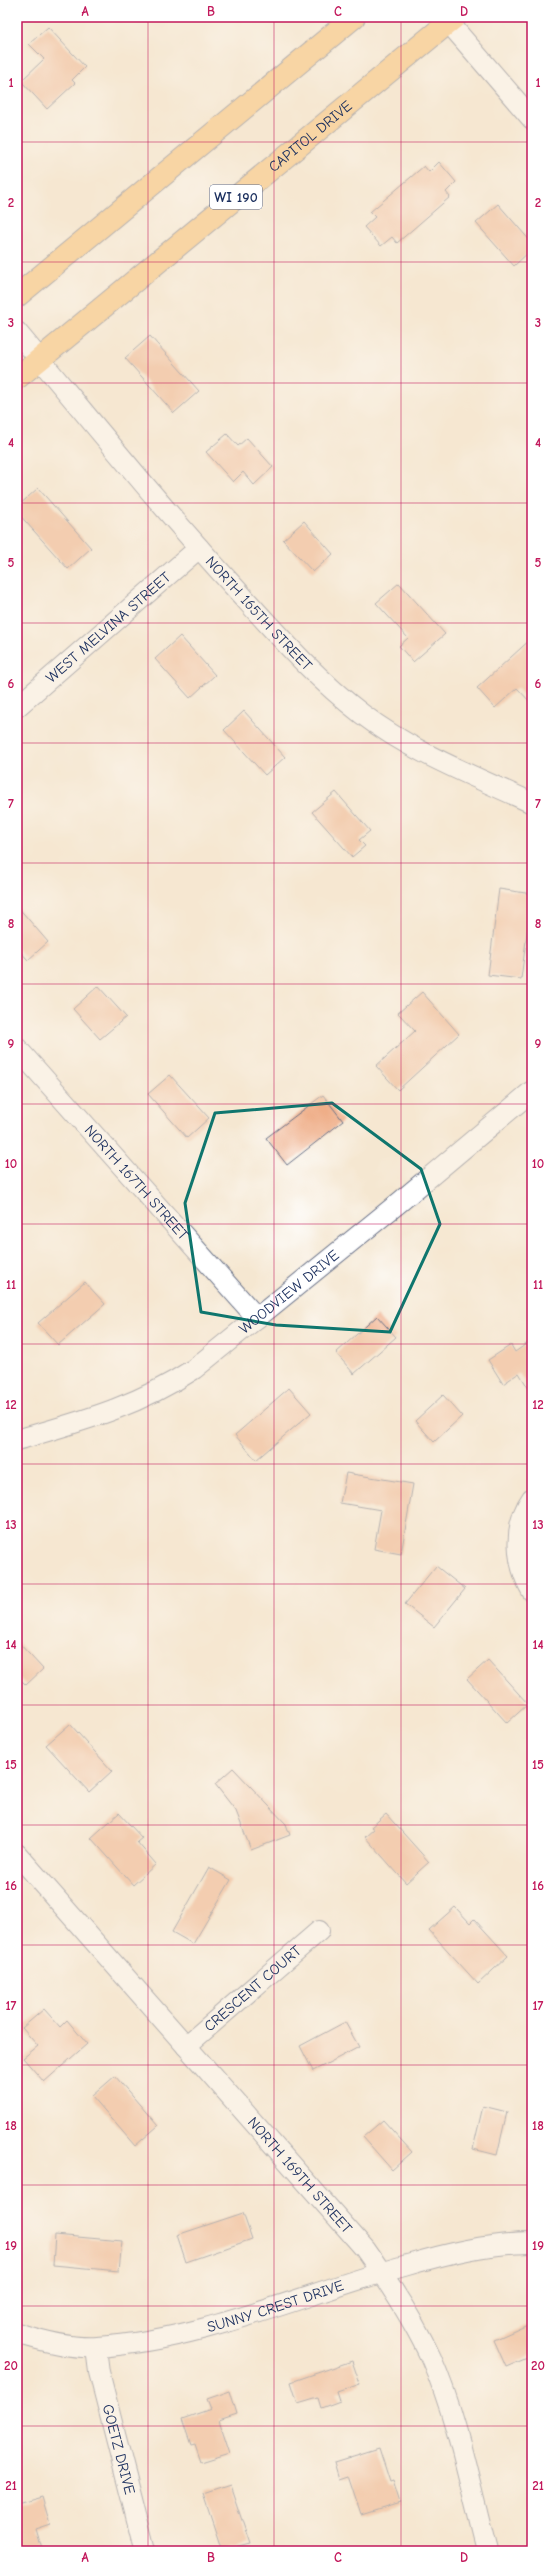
<svg xmlns="http://www.w3.org/2000/svg" width="549" height="2568" font-family="'Comic Neue',sans-serif">
<rect width="100%" height="100%" fill="#fff"/>
<filter id="ink" filterUnits="userSpaceOnUse"><feTurbulence type="fractalNoise" baseFrequency=".025" numOctaves="2"/><feDisplacementMap in="SourceGraphic" scale="8" xChannelSelector="R" yChannelSelector="G"/><feConvolveMatrix kernelMatrix="1 2 1 2 8 2 1 2 1" color-interpolation-filters="sRGB"/></filter>
<filter id="wash" filterUnits="userSpaceOnUse"><feTurbulence type="fractalNoise" baseFrequency=".012" numOctaves="4" result="noise"/><feDisplacementMap in="SourceGraphic" scale="16" xChannelSelector="R" yChannelSelector="G"/><feGaussianBlur stdDeviation="0.9" result="paint"/><feColorMatrix in="noise" values="0 0 0 0 0 0 0 0 0 0 0 0 0 0 0 0 0 1.4 0 .05"/><feComposite in="paint" operator="in"/></filter>
<g filter="url(#wash)">
<rect width="100%" height="100%" fill="#f5e7d1"/>
<g id="blocks">
<g fill="#efae88">
<path d="M 48,27 L 85,67 L 72,80 L 75,83 L 47,109 L 21,81 L 44,59 L 29,44 Z"/>
<path d="M 439,162 L 456,182 L 446,192 L 450,197 L 397,243 L 392,237 L 381,246 L 364,227 L 375,217 L 370,212 L 424,166 L 429,172 Z"/>
<path d="M 498,204 L 532,243 L 532,249 L 514,266 L 476,223 Z"/>
<path d="M 150,336 L 199,391 L 174,413 L 125,358 Z"/>
<path d="M 227,434 L 238,446 L 247,438 L 273,467 L 254,485 L 243,472 L 233,482 L 206,452 Z"/>
<path d="M 38,488 L 91,548 L 68,569 L 17,512 L 17,507 Z"/>
<path d="M 304,521 L 333,554 L 313,572 L 283,540 Z"/>
<path d="M 399,583 L 445,634 L 413,662 L 399,646 L 408,638 L 376,603 Z"/>
<path d="M 180,636 L 215,675 L 190,698 L 155,659 Z"/>
<path d="M 532,638 L 532,704 L 517,688 L 495,708 L 477,688 Z"/>
<path d="M 244,711 L 285,757 L 265,775 L 224,730 Z"/>
<path d="M 336,792 L 370,831 L 359,840 L 365,846 L 352,857 L 312,812 Z"/>
<path d="M 499,889 L 532,894 L 521,979 L 488,975 Z"/>
<path d="M 17,906 L 48,942 L 28,960 L 17,948 Z"/>
<path d="M 98,986 L 126,1017 L 100,1039 L 73,1009 Z"/>
<path d="M 422,992 L 459,1034 L 398,1090 L 376,1066 L 415,1031 L 398,1013 Z"/>
<path d="M 170,1075 L 209,1118 L 187,1138 L 148,1094 Z"/>
<path d="M 323,1095 L 343,1121 L 287,1165 L 266,1138 Z"/>
<path d="M 85,1282 L 105,1304 L 58,1345 L 38,1323 Z"/>
<path d="M 377,1316 L 396,1337 L 354,1374 L 336,1353 Z"/>
<path d="M 532,1340 L 532,1394 L 519,1373 L 503,1384 L 488,1360 L 511,1345 L 515,1352 Z"/>
<path d="M 289,1388 L 311,1413 L 256,1460 L 235,1435 Z"/>
<path d="M 443,1395 L 462,1416 L 434,1442 L 415,1421 Z"/>
<path d="M 346,1473 L 413,1484 L 401,1554 L 374,1549 L 381,1510 L 340,1503 Z"/>
<path d="M 436,1566 L 465,1589 L 434,1627 L 405,1604 Z"/>
<path d="M 17,1641 L 43,1669 L 26,1685 L 17,1676 Z"/>
<path d="M 488,1660 L 528,1704 L 507,1723 L 467,1679 Z"/>
<path d="M 70,1724 L 112,1771 L 89,1792 L 46,1745 Z"/>
<path d="M 233,1768 L 286,1824 L 290,1835 L 251,1850 L 236,1811 L 215,1784 Z"/>
<path d="M 119,1813 L 142,1838 L 137,1842 L 156,1864 L 133,1885 L 91,1838 Z"/>
<path d="M 386,1814 L 429,1862 L 406,1883 L 365,1837 L 374,1829 L 371,1827 Z"/>
<path d="M 209,1867 L 231,1880 L 193,1944 L 172,1932 Z"/>
<path d="M 455,1907 L 470,1923 L 474,1919 L 508,1956 L 478,1984 L 429,1930 Z"/>
<path d="M 44,2009 L 60,2027 L 67,2020 L 87,2044 L 44,2082 L 23,2058 L 38,2046 L 22,2028 Z"/>
<path d="M 345,2022 L 359,2047 L 313,2071 L 300,2046 Z"/>
<path d="M 115,2076 L 158,2126 L 135,2146 L 92,2096 Z"/>
<path d="M 483,2106 L 507,2112 L 497,2155 L 473,2149 Z"/>
<path d="M 383,2120 L 412,2152 L 392,2170 L 363,2137 Z"/>
<path d="M 243,2213 L 252,2239 L 186,2262 L 177,2235 Z"/>
<path d="M 55,2235 L 122,2241 L 119,2271 L 53,2265 Z"/>
<path d="M 532,2323 L 532,2356 L 506,2367 L 494,2340 Z"/>
<path d="M 352,2361 L 360,2384 L 337,2392 L 340,2401 L 321,2408 L 318,2398 L 298,2404 L 291,2382 Z"/>
<path d="M 230,2391 L 237,2414 L 219,2420 L 230,2453 L 201,2462 L 195,2444 L 191,2445 L 182,2419 L 211,2409 L 207,2399 Z"/>
<path d="M 379,2448 L 390,2482 L 393,2481 L 400,2503 L 361,2515 L 348,2476 L 339,2479 L 334,2462 Z"/>
<path d="M 230,2485 L 250,2544 L 222,2551 L 203,2494 Z"/>
<path d="M 42,2497 L 50,2524 L 35,2529 L 41,2549 L 17,2551 L 17,2504 Z"/>
</g>
</g>
</g>
<g filter="url(#ink)">
<use href="#blocks" fill-opacity="0" stroke="#676f86" stroke-width="1"/>
<g fill="none" stroke-linecap="round" stroke-linejoin="round">
<g stroke="#676f86" stroke-width="22">
<g id="minor">
<path d="M 444,17 L 532,119"/>
<path id="s1" d="M 17,332 C 89,418 160,506 236,589 C 276,633 315,678 362,714 C 413,753 474,776 532,803"/>
<path id="s2" d="M 17,707 L 199,548"/>
<path id="s3" d="M 17,1048 L 257,1318"/>
<path id="s4" d="M 17,1440 C 82,1421 136,1407 194,1369 L 401,1201 L 532,1091"/>
<path d="M 532,1498 C 513,1525 515,1563 532,1591"/>
<path id="s5" d="M 17,1854 L 365,2249 C 390,2284 413,2319 431,2358 C 458,2419 470,2487 487,2551"/>
<path id="s6" d="M 186,2046 L 319,1931"/>
<path id="s7" d="M 17,2333 C 39,2340 74,2349 97,2347 C 203,2340 303,2294 404,2266 C 445,2254 489,2243 532,2243"/>
<path id="s8" d="M 96,2348 L 99,2372 L 145,2551"/>
</g>
</g>
<g stroke="#676f86" stroke-width="24">
<g id="primary">
<path d="M 17,296 L 354,17"/>
<path id="s9" d="M 17,378 L 455,17"/>
</g>
</g>
<use href="#minor" stroke="#fff" stroke-width="20"/>
<use href="#primary" stroke="#fabe6d" stroke-width="22"/>
</g>
</g>
<path d="M0 0H549V2568H0ZM 332,1103 L 421,1169 L 440,1224 L 390,1332 L 276,1325 L 201,1312 L 185,1203 L 215,1113 Z" fill="#f5e7d1" fill-opacity=".55" fill-rule="evenodd"/>
<path fill="none" stroke="#0f766e" stroke-width="3" stroke-linejoin="round" d="M 332,1103 L 421,1169 L 440,1224 L 390,1332 L 276,1325 L 201,1312 L 185,1203 L 215,1113 Z"/>
<path fill="none" stroke="#c2185b" stroke-width="1" stroke-opacity="0.55" d="M 148,17 L 148,2551M 274,17 L 274,2551M 401,17 L 401,2551M 17,142 L 532,142M 17,262 L 532,262M 17,383 L 532,383M 17,503 L 532,503M 17,623 L 532,623M 17,743 L 532,743M 17,863 L 532,863M 17,984 L 532,984M 17,1104 L 532,1104M 17,1224 L 532,1224M 17,1344 L 532,1344M 17,1464 L 532,1464M 17,1584 L 532,1584M 17,1705 L 532,1705M 17,1825 L 532,1825M 17,1945 L 532,1945M 17,2065 L 532,2065M 17,2185 L 532,2185M 17,2306 L 532,2306M 17,2426 L 532,2426"/>
<g text-anchor="middle" stroke-width="3" stroke-linejoin="round" paint-order="stroke">
<rect fill="#fff" stroke="#5f6d8e" stroke-width="1" x="210" y="185" width="52" height="24" rx="3"/>
<g font-size="14" font-weight="bold" fill="#1b2f5e">
<text x="236" y="202">WI 190</text>
</g>
<g font-size="15" fill="#1b2f5e" stroke="#fff">
<text dy="5" stroke="none"><textPath href="#s9" startOffset="380">CAPITOL DRIVE</textPath></text>
<text dy="5" stroke="none"><textPath href="#s1" startOffset="371">NORTH 165TH STREET</textPath></text>
<text dy="5" stroke="none"><textPath href="#s2" startOffset="121">WEST MELVINA STREET</textPath></text>
<text dy="5" stroke="none"><textPath href="#s3" startOffset="180">NORTH 167TH STREET</textPath></text>
<text dy="5" stroke="none"><textPath href="#s4" startOffset="314">WOODVIEW DRIVE</textPath></text>
<text dy="5" stroke="none"><textPath href="#s6" startOffset="88">CRESCENT COURT</textPath></text>
<text dy="5" stroke="none"><textPath href="#s5" startOffset="428">NORTH 169TH STREET</textPath></text>
<text dy="5" stroke="none"><textPath href="#s7" startOffset="265">SUNNY CREST DRIVE</textPath></text>
<text dy="5" stroke="none"><textPath href="#s8" startOffset="104">GOETZ DRIVE</textPath></text>
</g>
</g>
<rect width="549" height="2568" fill="none" stroke="#fff" stroke-width="44"/>
<rect x="22" y="22" width="505" height="2524" fill="none" stroke="#c2185b" stroke-width="1.5"/>
<g font-size="13" text-anchor="middle" font-weight="bold" fill="#c2185b">
<text x="85" y="16">A</text>
<text x="211" y="16">B</text>
<text x="338" y="16">C</text>
<text x="464" y="16">D</text>
<text x="11" y="87">1</text>
<text x="538" y="87">1</text>
<text x="11" y="207">2</text>
<text x="538" y="207">2</text>
<text x="11" y="327">3</text>
<text x="538" y="327">3</text>
<text x="11" y="447">4</text>
<text x="538" y="447">4</text>
<text x="11" y="567">5</text>
<text x="538" y="567">5</text>
<text x="11" y="688">6</text>
<text x="538" y="688">6</text>
<text x="11" y="808">7</text>
<text x="538" y="808">7</text>
<text x="11" y="928">8</text>
<text x="538" y="928">8</text>
<text x="11" y="1048">9</text>
<text x="538" y="1048">9</text>
<text x="11" y="1168">10</text>
<text x="538" y="1168">10</text>
<text x="11" y="1289">11</text>
<text x="538" y="1289">11</text>
<text x="11" y="1409">12</text>
<text x="538" y="1409">12</text>
<text x="11" y="1529">13</text>
<text x="538" y="1529">13</text>
<text x="11" y="1649">14</text>
<text x="538" y="1649">14</text>
<text x="11" y="1769">15</text>
<text x="538" y="1769">15</text>
<text x="11" y="1890">16</text>
<text x="538" y="1890">16</text>
<text x="11" y="2010">17</text>
<text x="538" y="2010">17</text>
<text x="11" y="2130">18</text>
<text x="538" y="2130">18</text>
<text x="11" y="2250">19</text>
<text x="538" y="2250">19</text>
<text x="11" y="2370">20</text>
<text x="538" y="2370">20</text>
<text x="11" y="2490">21</text>
<text x="538" y="2490">21</text>
<text x="85" y="2562">A</text>
<text x="211" y="2562">B</text>
<text x="338" y="2562">C</text>
<text x="464" y="2562">D</text>
</g>
</svg>
